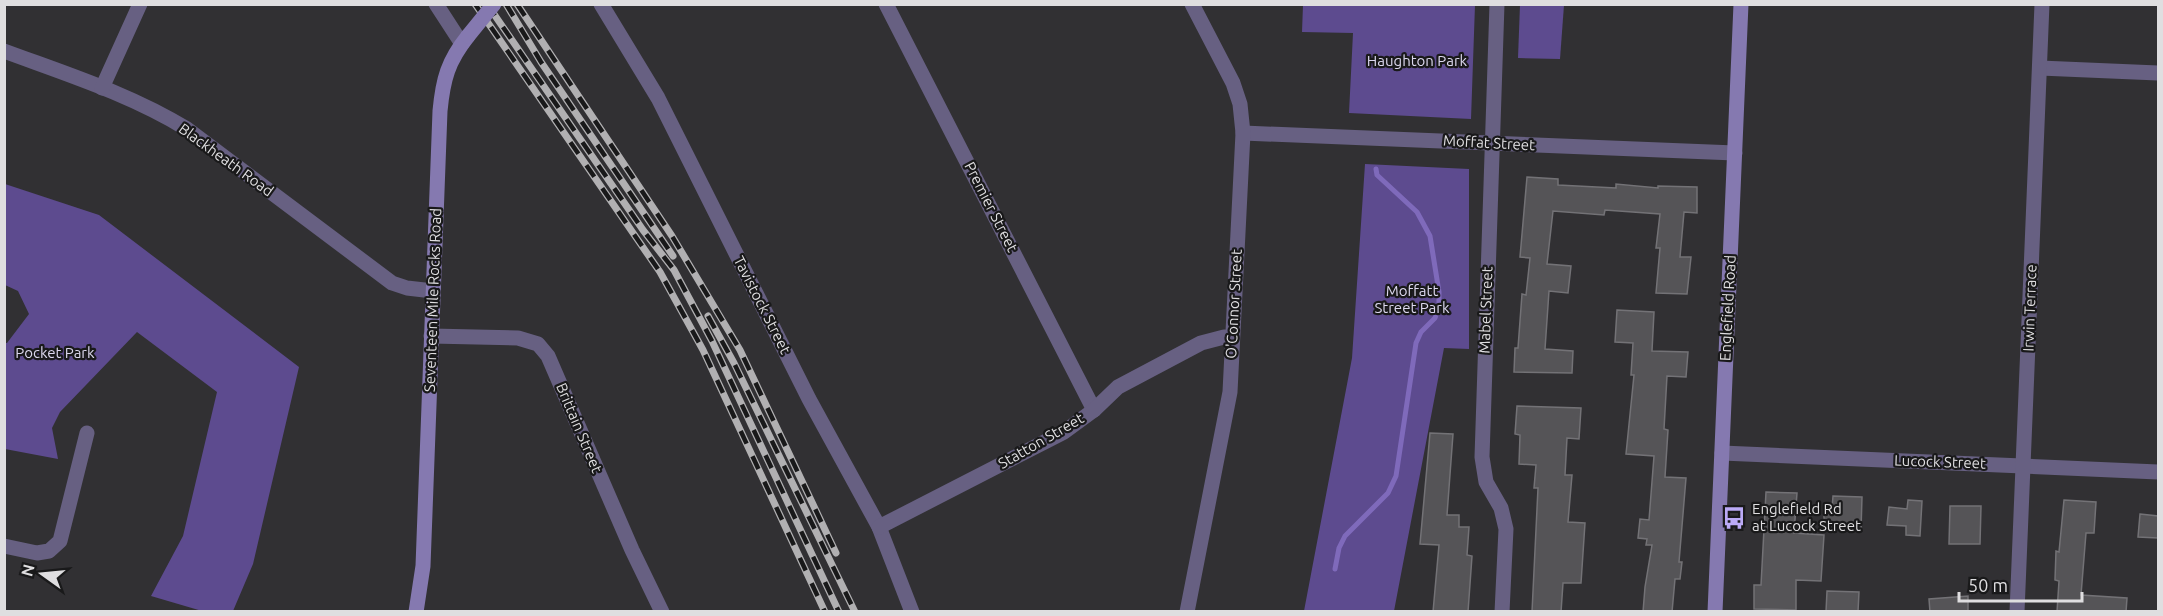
<svg xmlns="http://www.w3.org/2000/svg" width="2163" height="616" font-family="Ubuntu,sans-serif">
<rect width="100%" height="100%" fill="#313033"/>
<g fill="#5d4b8f">
<path d="M 1303,5 L 1475,5 L 1471,119 L 1349,113 L 1353,33 L 1302,32 Z"/>
<path d="M 1520,5 L 1564,5 L 1560,59 L 1518,58 Z"/>
<path d="M 1365,164 L 1469,169 L 1469,349 L 1444,348 L 1394,611 L 1304,611 L 1352,358 Z"/>
<path d="M 5,184 L 99,215 L 299,367 L 253,564 L 233,611 L 202,611 L 151,596 L 183,536 L 217,392 L 137,332 L 60,412 L 52,428 L 58,459 L 5,449 L 5,343 L 7,343 L 29,314 L 18,291 L 5,285 Z"/>
</g>
<g fill="none" stroke-linecap="round" stroke-linejoin="round">
<path stroke="#7f6abb" stroke-width="5" d="M 1335,569 L 1339,548 L 1345,536 L 1388,493 L 1396,476 L 1416,343 L 1421,332 L 1435,318 L 1439,306 L 1439,292 L 1430,236 L 1417,212 L 1377,175 L 1376,169"/>
</g>
<g fill="#555457" stroke="#737276" stroke-width="1.5">
<path d="M 1527,177 L 1558,179 L 1558,185 L 1616,188 L 1616,184 L 1658,188 L 1658,186 L 1697,187 L 1697,213 L 1684,212 L 1680,257 L 1691,257 L 1687,294 L 1656,293 L 1660,248 L 1656,248 L 1660,214 L 1605,210 L 1604,215 L 1553,211 L 1547,264 L 1571,266 L 1568,293 L 1549,291 L 1545,349 L 1573,351 L 1572,373 L 1514,372 L 1515,348 L 1518,348 L 1522,294 L 1526,295 L 1530,258 L 1520,257 Z"/>
<path d="M 1617,310 L 1654,312 L 1652,351 L 1688,352 L 1686,377 L 1667,376 L 1664,429 L 1668,430 L 1665,477 L 1686,478 L 1679,562 L 1682,562 L 1680,579 L 1675,579 L 1672,612 L 1643,612 L 1645,587 L 1652,545 L 1646,545 L 1647,539 L 1638,538 L 1640,519 L 1649,520 L 1654,456 L 1626,454 L 1634,375 L 1631,375 L 1633,343 L 1615,342 Z"/>
<path d="M 1517,406 L 1581,408 L 1579,439 L 1567,438 L 1565,475 L 1572,475 L 1568,522 L 1585,523 L 1581,583 L 1563,583 L 1561,612 L 1532,612 L 1538,488 L 1534,488 L 1536,465 L 1519,464 L 1520,435 L 1515,434 Z"/>
<path d="M 1430,433 L 1453,434 L 1447,515 L 1459,515 L 1459,527 L 1469,527 L 1467,555 L 1472,556 L 1468,612 L 1433,612 L 1439,545 L 1420,544 Z"/>
<path d="M 1766,492 L 1797,493 L 1794,533 L 1824,535 L 1821,581 L 1796,580 L 1796,610 L 1754,609 L 1754,585 L 1761,585 Z"/>
<path d="M 1833,496 L 1862,497 L 1861,530 L 1824,528 L 1824,508 L 1832,509 Z"/>
<path d="M 1908,500 L 1922,501 L 1920,536 L 1906,535 L 1906,526 L 1887,525 L 1889,507 L 1907,509 Z"/>
<path d="M 2064,500 L 2096,502 L 2094,533 L 2086,533 L 2081,595 L 2127,598 L 2126,612 L 2057,612 L 2059,581 L 2055,580 L 2056,551 L 2059,552 Z"/>
<path d="M 1950,506 L 1981,506 L 1980,544 L 1949,544 Z"/>
<path d="M 2140,514 L 2158,516 L 2158,538 L 2138,537 Z"/>
<path d="M 1827,591 L 1859,592 L 1858,612 L 1826,612 Z"/>
<path d="M 1968,596 L 1968,612 L 1930,612 L 1929,599 Z"/>
</g>
<g fill="none" stroke-linecap="round" stroke-linejoin="round">
<g stroke="#676082" stroke-width="15">
<path d="M 436,4 L 462,44"/>
<path d="M 601,4 L 658,98 L 809,399 L 879,527 L 912,612"/>
<path d="M 886,4 L 1094,410"/>
<path d="M 1497,4 L 1482,457 L 1486,482 L 1501,508 L 1506,529 L 1502,612"/>
<path d="M 4,51 C 66,74 130,94 187,129 L 392,283 L 407,288 L 433,291"/>
<path d="M 2040,68 L 2158,73"/>
<path d="M 102,88 L 140,4"/>
<path d="M 1243,133 L 1735,153"/>
<path d="M 431,336 L 518,338 L 538,344 L 548,356 L 632,550 L 662,612"/>
<path d="M 1722,453 L 2158,472"/>
<path d="M 879,527 L 1064,432 L 1094,410 L 1118,387 L 1201,343 L 1224,337 L 1232,338"/>
<path d="M 4,546 L 37,553 L 49,551 L 60,541 L 87,433"/>
<path d="M 1187,612 L 1230,392 L 1243,133 L 1240,104 L 1233,83 L 1192,4"/>
<path d="M 2017,612 L 2042,4"/>
</g>
<g stroke="#8579b0" stroke-width="15">
<path d="M 416,612 L 423,566 L 440,111 C 443,79 448,61 468,36"/>
<path d="M 1715,612 L 1741,4"/>
</g>
<g stroke="#b1b0b2" stroke-width="7">
<g id="rail">
<path d="M 475,4 L 660,272 L 703,350 L 825,612"/>
<path d="M 487,4 L 643,230 L 674,270 L 712,341 L 839,612"/>
<path d="M 506,4 L 541,62 L 673,256"/>
<path d="M 517,4 L 672,236 L 740,350 L 836,553"/>
<path d="M 708,316 L 734,363 L 855,612"/>
</g>
</g>
<use href="#rail" stroke="#19191a" stroke-width="4.5" stroke-dasharray="14" stroke-linecap="butt"/>
<path stroke="#8579b0" stroke-width="15" d="M 468,36 L 494,4"/>
</g>
<defs>
<g id="bus-bare" transform="scale(1.8)"><path d="M-5-6H5V4H4V6H2V4H-2V6H-4V4H-5ZM-3.5-4V0h7V-4ZM-3.5 1.2v1.5H-2V1.2ZM2 1.2v1.5H3.5V1.2Z" fill="#bbaaf6" stroke="#19191a" stroke-width="2.5" paint-order="stroke"/></g>
</defs>
<g fill-rule="evenodd">
<use href="#bus-bare" x="1734" y="518"/>
</g>
<g text-anchor="middle" stroke-width="4.5" stroke-linejoin="round" paint-order="stroke">
<g font-size="15" fill="#dcd8ee" stroke="#19191a">
<text x="1417" y="66">Haughton Park</text>
<text x="1412" y="296">Moffatt<tspan x="1412" dy="17">Street Park</tspan></text>
<text x="55" y="358">Pocket Park</text>
</g>
<g font-size="15" fill="#dfdee0" stroke="#19191a">
<text transform="translate(1489 143) rotate(3)" y="5">Moffat Street</text>
<text transform="translate(226 160) rotate(36)" y="5">Blackheath Road</text>
<text transform="translate(991 207) rotate(63)" y="5">Premier Street</text>
<text transform="translate(433 300) rotate(-88)" y="5">Seventeen Mile Rocks Road</text>
<text transform="translate(1234 304) rotate(-87)" y="5">O'Connor Street</text>
<text transform="translate(762 305) rotate(63)" y="5">Tavistock Street</text>
<text transform="translate(1728 308) rotate(-87)" y="5">Englefield Road</text>
<text transform="translate(2030 308) rotate(-88)" y="5">Irwin Terrace</text>
<text transform="translate(1486 310) rotate(-88)" y="5">Mabel Street</text>
<text transform="translate(579 428) rotate(67)" y="5">Brittain Street</text>
<text transform="translate(1041 441) rotate(-30)" y="5">Statton Street</text>
<text transform="translate(1940 462) rotate(2)" y="5">Lucock Street</text>
</g>
<g font-size="15" fill="#dfdee0" stroke="#19191a" text-anchor="start">
<text x="1752" y="514">Englefield Rd<tspan x="1752" dy="17">at Lucock Street</tspan></text>
</g>
</g>
<rect width="2163" height="616" fill="none" stroke="#dfdee0" stroke-width="12"/>
<g transform="translate(42 574) rotate(285)" stroke="#19191a" stroke-width="4.5" paint-order="stroke">
<path d="M0-4.5L10 22L0 15L-10 22Z" fill="#dfdee0"/>
<text y="-9" font-size="16" font-weight="bold" text-anchor="middle" fill="#dfdee0">N</text>
</g>
<path d="M1959 592v9h123v-9" fill="none" stroke="#dfdee0" stroke-width="3"/>
<text x="1968" y="592" font-size="18" fill="#dfdee0" stroke="#19191a" stroke-width="4.5" paint-order="stroke">50 m</text>
</svg>
